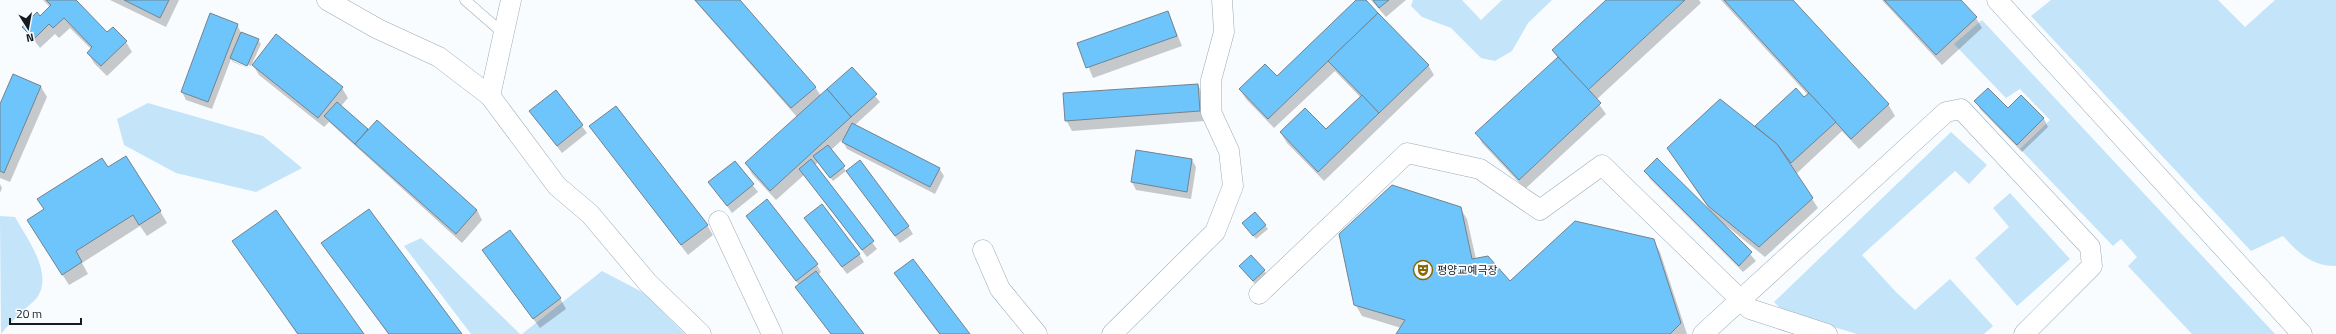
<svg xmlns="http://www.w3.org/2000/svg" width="2336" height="334" font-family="'Titillium Web','Noto Sans KR',sans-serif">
<rect width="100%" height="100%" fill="#f8fcff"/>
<g fill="#c4e4f9">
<path d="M 1413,0 L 1462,0 L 1481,20 L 1502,0 L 1552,0 L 1528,23 L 1512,51 L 1495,61 L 1481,58 L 1451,28 L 1422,17 L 1411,6 Z"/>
<path d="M 2051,0 L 2218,0 L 2245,27 L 2275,0 L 2336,0 L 2336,266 C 2311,266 2299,253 2283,236 L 2251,251 L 2031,16 Z"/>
<path d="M 1982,20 L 2275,334 L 2192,334 L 2128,266 L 2137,257 L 2121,239 L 2113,246 L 2020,149 L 2050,120 L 2020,89 L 2006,98 L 1954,44 Z"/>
<path d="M 148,103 L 263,136 L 302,168 L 256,192 L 176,173 L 124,145 L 117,119 Z"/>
<path d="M 1951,132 L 1987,165 L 1969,184 L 1955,171 L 1862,255 L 1895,291 L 1915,310 L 1950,279 L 1993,326 L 1984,334 L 1857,334 L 1784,312 L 1774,302 Z"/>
<path d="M 2010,193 L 2070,259 L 2017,306 L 1975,258 L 2009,227 L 1993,208 Z"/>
<path d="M 0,216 L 15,217 C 27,239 57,277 34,301 C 22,312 11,321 1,334 Z"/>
<path d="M 421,238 L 520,334 L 471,334 L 404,246 Z"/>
<path d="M 602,271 L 644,293 L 685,334 L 522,334 Z"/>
</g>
<g fill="#0003">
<path d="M 43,0 L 75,0 L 107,33 L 126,42 L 132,52 L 107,76 L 94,63 L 88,53 L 91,49 L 70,28 L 59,38 L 55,34 L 40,48 L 24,27 L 40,17 L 50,7 Z"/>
<path d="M 110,0 L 179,0 L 166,27 Z"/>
<path d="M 694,0 L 738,0 L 815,87 L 821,96 L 852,68 L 880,102 L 855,125 L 939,168 L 944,176 L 935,194 L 847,149 L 842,140 L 831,150 L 846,171 L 833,181 L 818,162 L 815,165 L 877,249 L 867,257 L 804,175 L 776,200 L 752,174 L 746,163 L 797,117 Z"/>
<path d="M 1357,0 L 1365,0 L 1428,65 L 1434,75 L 1324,181 L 1287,143 L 1281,133 L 1326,131 L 1361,98 L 1335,71 L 1274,128 L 1246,99 L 1240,89 L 1277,77 Z"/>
<path d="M 1371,0 L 1406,0 L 1386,17 Z"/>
<path d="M 1608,0 L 1699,0 L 1701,3 L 1596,100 L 1606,114 L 1525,189 L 1482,143 L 1477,133 L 1558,58 L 1553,51 Z"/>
<path d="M 1721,0 L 1792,0 L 1888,104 L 1895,116 L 1859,149 L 1842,131 L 1796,174 L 1818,208 L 1765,257 L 1723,223 L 1756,261 L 1743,272 L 1650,179 L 1645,171 L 1711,212 L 1668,149 L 1755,127 L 1796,90 L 1804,99 L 1808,95 Z"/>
<path d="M 1882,0 L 1959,0 L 1976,18 L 1982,28 L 1942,65 Z"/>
<path d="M 1168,12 L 1182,46 L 1093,78 L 1079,44 Z"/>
<path d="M 237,24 L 241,33 L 258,40 L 261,44 L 251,66 L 233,59 L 233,61 L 250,69 L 233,62 L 231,59 L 212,109 L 186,100 L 182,92 Z"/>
<path d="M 253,65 L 342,88 L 348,98 L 341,106 L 368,131 L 477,210 L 482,220 L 462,243 L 329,122 L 324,127 L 259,75 Z"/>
<path d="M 13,75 L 41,87 L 47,97 L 10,182 L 0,178 L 0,106 Z"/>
<path d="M 1198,85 L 1203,95 L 1205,121 L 1072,131 L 1066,120 Z"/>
<path d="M 556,91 L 587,133 L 562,153 L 530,111 Z"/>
<path d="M 2021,96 L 2044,119 L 2048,127 L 2022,152 L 1980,109 L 1976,101 L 2008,109 Z"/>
<path d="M 591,127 L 707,225 L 713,235 L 688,255 Z"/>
<path d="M 1137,151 L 1192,160 L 1196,167 L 1191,199 L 1136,190 L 1132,182 Z"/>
<path d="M 735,162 L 758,192 L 732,213 L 710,182 Z"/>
<path d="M 108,169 L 160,211 L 167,223 L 147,236 L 140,226 L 82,263 L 88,274 L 69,285 L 35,232 Z"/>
<path d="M 852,178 L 908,226 L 913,234 L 900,243 Z"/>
<path d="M 0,184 L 2,188 L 0,193 Z"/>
<path d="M 1460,208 L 1467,219 L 1476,259 L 1510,282 L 1653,240 L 1660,252 L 1687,334 L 1397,334 L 1401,328 L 1362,316 L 1355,304 Z"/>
<path d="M 1255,213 L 1268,229 L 1256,239 L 1243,223 Z"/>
<path d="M 805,218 L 859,254 L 864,262 L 847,274 Z"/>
<path d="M 752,223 L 817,265 L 821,272 L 818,275 L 863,334 L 831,334 L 803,297 L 797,287 L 799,285 Z"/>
<path d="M 233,241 L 362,334 L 297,334 Z"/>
<path d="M 323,244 L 460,334 L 388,334 Z"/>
<path d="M 483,251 L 560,298 L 566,309 L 540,328 Z"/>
<path d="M 1240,267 L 1264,270 L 1266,274 L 1255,284 Z"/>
<path d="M 895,274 L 968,334 L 939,334 Z"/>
</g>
<g fill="#6ec5fb" stroke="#73838e">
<path d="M 46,0 L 76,0 L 107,32 L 113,27 L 127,41 L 101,66 L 87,53 L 92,47 L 64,18 L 53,28 L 49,24 L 34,39 L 22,27 L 37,12 L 40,16 L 51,5 Z"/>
<path d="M 124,0 L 169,0 L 160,18 Z"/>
<path d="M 695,0 L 740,0 L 816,87 L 791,108 Z"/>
<path d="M 1356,0 L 1366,0 L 1378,13 L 1268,119 L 1239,89 L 1265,64 L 1277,76 Z"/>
<path d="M 1373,0 L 1389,0 L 1379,8 Z"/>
<path d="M 1606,0 L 1685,0 L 1588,90 L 1552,50 Z"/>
<path d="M 1724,0 L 1793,0 L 1889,104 L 1851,139 Z"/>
<path d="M 1884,0 L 1961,0 L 1977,17 L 1936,55 Z"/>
<path d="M 1168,11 L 1177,36 L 1086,68 L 1077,43 Z"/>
<path d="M 210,13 L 238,24 L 208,102 L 181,92 Z"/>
<path d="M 1378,13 L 1429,65 L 1379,113 L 1328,61 Z"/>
<path d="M 241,32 L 259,39 L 247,66 L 230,58 Z"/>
<path d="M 276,34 L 343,87 L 318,118 L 252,65 Z"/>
<path d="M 1558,57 L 1601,103 L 1519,180 L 1475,133 Z"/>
<path d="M 852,67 L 877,94 L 851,117 L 827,89 Z"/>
<path d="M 13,74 L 41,86 L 4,173 L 0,171 L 0,104 Z"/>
<path d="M 1198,84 L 1200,111 L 1065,121 L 1063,93 Z"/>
<path d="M 1796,88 L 1804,97 L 1809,93 L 1836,122 L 1791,163 L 1777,144 L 1755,126 Z"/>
<path d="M 1988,88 L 2008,108 L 2021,95 L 2044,118 L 2017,145 L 1974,101 Z"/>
<path d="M 827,89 L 851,117 L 770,191 L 745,163 Z"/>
<path d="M 556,90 L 583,125 L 557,146 L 529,111 Z"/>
<path d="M 1362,95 L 1379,113 L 1318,172 L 1280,132 L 1305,108 L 1326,129 Z"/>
<path d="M 1720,99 L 1777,144 L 1813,198 L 1759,247 L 1708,206 L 1667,148 Z"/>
<path d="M 337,102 L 368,129 L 355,144 L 324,116 Z"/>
<path d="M 616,106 L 708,225 L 681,245 L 589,126 Z"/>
<path d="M 377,120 L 477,210 L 456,234 L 355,144 Z"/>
<path d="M 852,123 L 940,168 L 930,187 L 842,142 Z"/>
<path d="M 828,145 L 845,166 L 830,178 L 813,156 Z"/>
<path d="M 1136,150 L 1192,159 L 1187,192 L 1131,182 Z"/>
<path d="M 126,156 L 161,211 L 139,225 L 133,215 L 76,251 L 82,262 L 62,275 L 27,220 L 44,209 L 37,199 L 102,158 L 108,167 Z"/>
<path d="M 1657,158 L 1752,252 L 1739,266 L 1644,171 Z"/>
<path d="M 811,159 L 874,241 L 862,250 L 799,169 Z"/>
<path d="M 860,160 L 909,226 L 895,236 L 846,171 Z"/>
<path d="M 735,161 L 754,184 L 727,206 L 708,182 Z"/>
<path d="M 1392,185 L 1461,207 L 1472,259 L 1488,256 L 1510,281 L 1575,221 L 1654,239 L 1681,323 L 1670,334 L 1396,334 L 1405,320 L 1354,305 L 1339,234 Z"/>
<path d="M 767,199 L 818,264 L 796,281 L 746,216 Z"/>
<path d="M 822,204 L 860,254 L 842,267 L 804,218 Z"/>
<path d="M 369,209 L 462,334 L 389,334 L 321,243 Z"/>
<path d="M 276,210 L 364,334 L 298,334 L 232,241 Z"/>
<path d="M 1255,212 L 1266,225 L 1253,236 L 1242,223 Z"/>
<path d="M 510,230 L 561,298 L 533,319 L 482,250 Z"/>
<path d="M 1251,255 L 1265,270 L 1253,281 L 1239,266 Z"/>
<path d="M 913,259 L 970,334 L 940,334 L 894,273 Z"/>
<path d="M 816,271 L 864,334 L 831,334 L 795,287 Z"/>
</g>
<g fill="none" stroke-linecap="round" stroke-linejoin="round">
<g stroke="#9aabb7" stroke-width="11">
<path id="lane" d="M 465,0 L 504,34"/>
</g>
<g stroke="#9aabb7" stroke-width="21">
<g id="street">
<path d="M 327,0 L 378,29 L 439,57 L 490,96 L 557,186 L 590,214 L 648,283 L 701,334"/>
<path d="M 1997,0 L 2302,334"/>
<path d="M 490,96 L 511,0"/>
<path d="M 719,221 L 772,334"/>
<path d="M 983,250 L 1000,289 L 1037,334"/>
<path d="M 1259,294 L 1407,153 L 1480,169 L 1540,210 L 1602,165 L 1750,309 L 1827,334"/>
<path d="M 1112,334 L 1215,232 L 1233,186 L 1229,151 L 1211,112 L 1211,80 L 1224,32 L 1222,0"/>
<path d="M 1703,334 L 1946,112 L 1961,109 L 2090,247 L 2092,266 L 2024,334"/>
</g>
</g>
<use href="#lane" stroke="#fff" stroke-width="10"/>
<use href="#street" stroke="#fff" stroke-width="20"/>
</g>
<defs>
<g id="theatre-ring" transform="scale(1)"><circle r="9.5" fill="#f8fcff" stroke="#886906" stroke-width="1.5"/><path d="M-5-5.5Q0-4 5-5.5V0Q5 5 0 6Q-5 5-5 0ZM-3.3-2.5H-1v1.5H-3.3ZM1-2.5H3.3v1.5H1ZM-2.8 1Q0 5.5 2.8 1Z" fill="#886906"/></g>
</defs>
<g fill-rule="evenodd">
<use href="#theatre-ring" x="1423" y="270"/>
</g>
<g text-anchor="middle" stroke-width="3.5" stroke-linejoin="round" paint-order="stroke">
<g font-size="11" fill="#151b20" stroke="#f8fcff" text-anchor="start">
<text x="1437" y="274">평양교예극장</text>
</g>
</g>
<g transform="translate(28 28) rotate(169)" stroke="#f8fcff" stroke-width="3" paint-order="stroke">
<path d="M0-3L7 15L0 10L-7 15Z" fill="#151b20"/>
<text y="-6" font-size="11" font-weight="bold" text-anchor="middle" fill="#151b20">N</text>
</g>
<path d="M10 318v6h71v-6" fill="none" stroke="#151b20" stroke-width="2"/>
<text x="16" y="318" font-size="12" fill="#151b20" stroke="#f8fcff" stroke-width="3" paint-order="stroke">20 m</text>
</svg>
